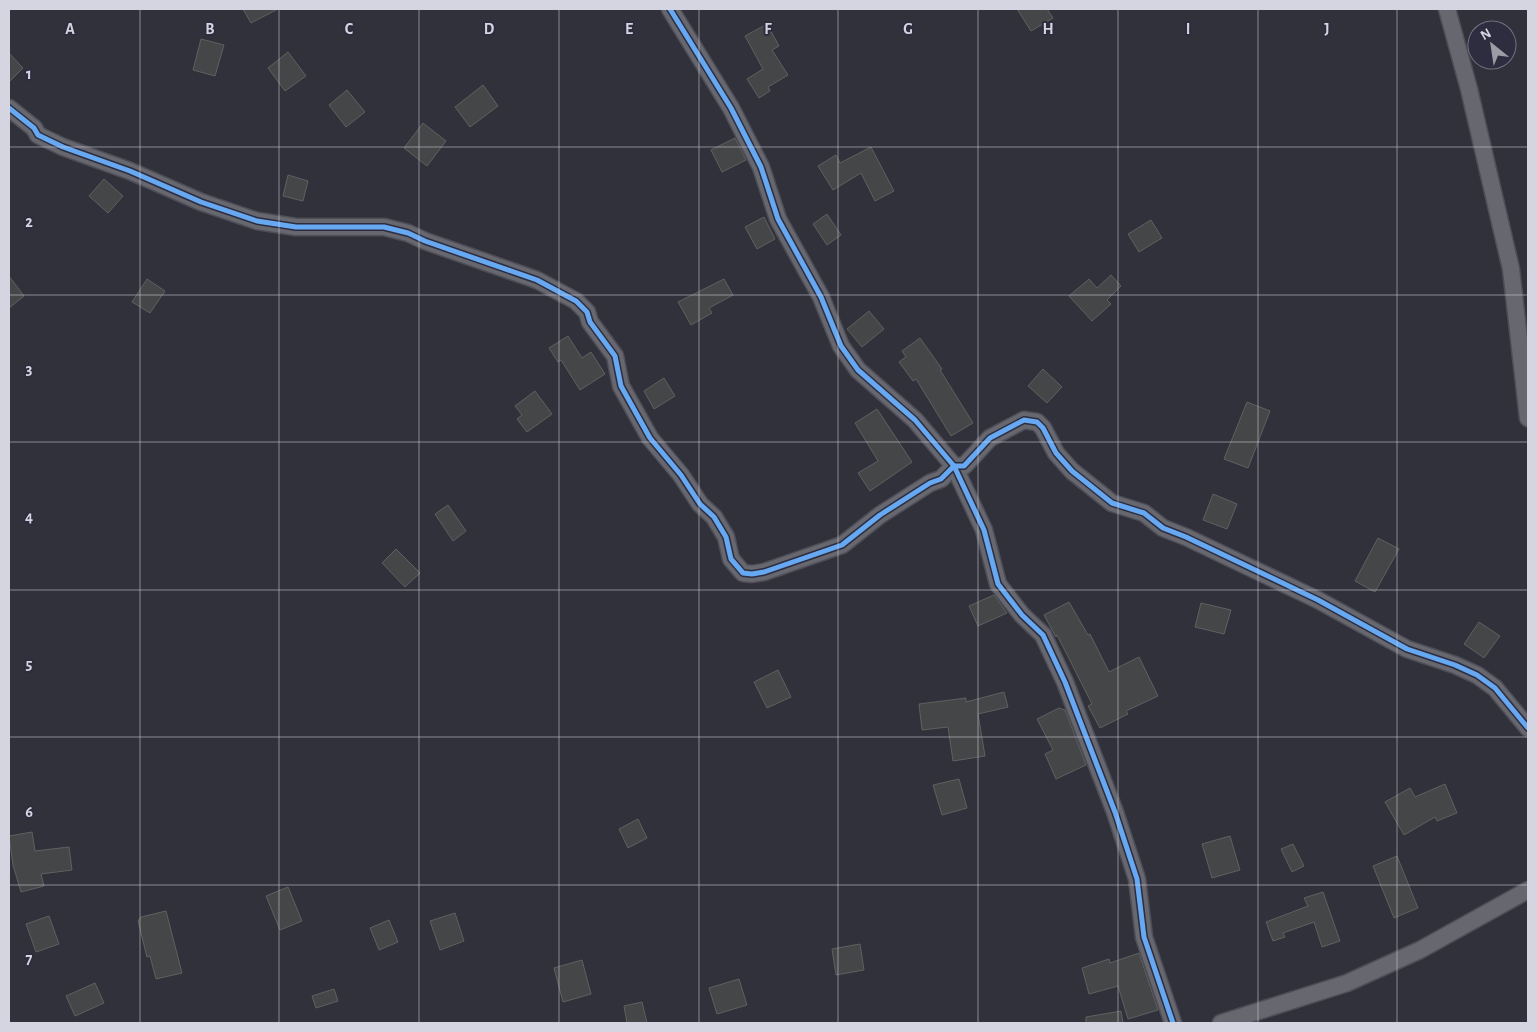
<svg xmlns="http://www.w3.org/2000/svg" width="1537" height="1032" font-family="'Alegreya Sans',sans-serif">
<rect width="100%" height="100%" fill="#31313b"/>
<g fill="#454647" stroke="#5f6060">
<path d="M 243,9 L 278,9 L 251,23 Z"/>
<path d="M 1017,9 L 1047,9 L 1053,18 L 1031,31 Z"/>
<path d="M 767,24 L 779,46 L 772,50 L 788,75 L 768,87 L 770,91 L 759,98 L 747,79 L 763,69 L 745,36 Z"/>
<path d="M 201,39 L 224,45 L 215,76 L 193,70 Z"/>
<path d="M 288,52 L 306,76 L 285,91 L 268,68 Z"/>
<path d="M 9,53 L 23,68 L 9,82 Z"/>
<path d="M 483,85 L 498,106 L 470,127 L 455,107 Z"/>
<path d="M 347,90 L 365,112 L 346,127 L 329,105 Z"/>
<path d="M 423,123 L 446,141 L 427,166 L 404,148 Z"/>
<path d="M 735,138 L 746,160 L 722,172 L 711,150 Z"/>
<path d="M 871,147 L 894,191 L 875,201 L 861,173 L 833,190 L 818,166 L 836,155 L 840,163 Z"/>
<path d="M 288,175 L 308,181 L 303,201 L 283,196 Z"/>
<path d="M 104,179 L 123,196 L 108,213 L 89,196 Z"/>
<path d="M 827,214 L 841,235 L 827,245 L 813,224 Z"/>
<path d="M 764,217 L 775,239 L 757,249 L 745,227 Z"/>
<path d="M 1151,220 L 1162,238 L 1139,252 L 1128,234 Z"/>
<path d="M 1111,275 L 1121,286 L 1107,300 L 1111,304 L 1092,321 L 1069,296 L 1089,279 L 1097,288 Z"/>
<path d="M 9,276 L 24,296 L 9,308 Z"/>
<path d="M 147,279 L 165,291 L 150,313 L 132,302 Z"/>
<path d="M 724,279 L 733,295 L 709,308 L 712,313 L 691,325 L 678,302 Z"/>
<path d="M 869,311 L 884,329 L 862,347 L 847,329 Z"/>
<path d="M 568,336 L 582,358 L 591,352 L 605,374 L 580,390 L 561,360 L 558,362 L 549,348 Z"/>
<path d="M 920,338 L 942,369 L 940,370 L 973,423 L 951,436 L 916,379 L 913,381 L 899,362 L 906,357 L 902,351 Z"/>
<path d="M 1043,369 L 1062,387 L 1047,403 L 1028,386 Z"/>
<path d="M 664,378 L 675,396 L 654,409 L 644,391 Z"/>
<path d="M 535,391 L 552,414 L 527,432 L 517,419 L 522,415 L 515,406 Z"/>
<path d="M 1247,402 L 1270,411 L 1248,468 L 1224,459 Z"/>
<path d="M 877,409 L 912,462 L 870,491 L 858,473 L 878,461 L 855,423 Z"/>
<path d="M 1213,494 L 1237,504 L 1227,529 L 1203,520 Z"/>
<path d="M 448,505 L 466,531 L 453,541 L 435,514 Z"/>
<path d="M 1378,538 L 1399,549 L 1375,592 L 1355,581 Z"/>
<path d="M 396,549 L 420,573 L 405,587 L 382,563 Z"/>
<path d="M 994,595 L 1007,613 L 978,626 L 969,606 Z"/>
<path d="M 1069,602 L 1088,635 L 1090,634 L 1109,672 L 1139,657 L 1158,696 L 1126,711 L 1128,714 L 1100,728 L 1088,706 L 1092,704 L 1057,635 L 1056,637 L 1044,615 Z"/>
<path d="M 1201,603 L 1231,610 L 1224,634 L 1195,627 Z"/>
<path d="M 1479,622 L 1500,636 L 1484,658 L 1464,644 Z"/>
<path d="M 778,670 L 791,697 L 767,708 L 754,682 Z"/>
<path d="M 1004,692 L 1008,707 L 978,714 L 985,756 L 953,761 L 948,727 L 922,730 L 919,704 L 966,698 L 966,702 Z"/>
<path d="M 1059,708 L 1065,710 L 1086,765 L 1056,779 L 1045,754 L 1053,750 L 1037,719 Z"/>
<path d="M 959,779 L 967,808 L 942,815 L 933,785 Z"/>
<path d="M 1445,784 L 1457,813 L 1437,821 L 1435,817 L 1404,835 L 1385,802 L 1410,788 L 1415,797 Z"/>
<path d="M 638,819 L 647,838 L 628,848 L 619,829 Z"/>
<path d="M 32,832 L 35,851 L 69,847 L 72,870 L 41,874 L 44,886 L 21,892 L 13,865 L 9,836 Z"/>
<path d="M 1230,836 L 1240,870 L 1212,878 L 1202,844 Z"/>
<path d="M 1293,844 L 1304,866 L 1292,872 L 1281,849 Z"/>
<path d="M 1397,856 L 1418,908 L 1394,918 L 1373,866 Z"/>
<path d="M 288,887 L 302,921 L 280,930 L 266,896 Z"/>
<path d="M 1323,892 L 1340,941 L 1322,947 L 1314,922 L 1283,933 L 1285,937 L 1273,941 L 1266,922 L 1308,906 L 1304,898 Z"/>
<path d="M 166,911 L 182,973 L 156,979 L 150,956 L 147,957 L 138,921 L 141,917 Z"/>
<path d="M 455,913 L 464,941 L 440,950 L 430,921 Z"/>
<path d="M 49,916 L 59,944 L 36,952 L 26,924 Z"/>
<path d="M 389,920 L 398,942 L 379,950 L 370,928 Z"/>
<path d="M 860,944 L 864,970 L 836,975 L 832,949 Z"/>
<path d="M 1139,953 L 1158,1010 L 1128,1019 L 1118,986 L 1089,994 L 1082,968 L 1109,959 L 1110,963 Z"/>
<path d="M 582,960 L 591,994 L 563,1002 L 554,968 Z"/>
<path d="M 739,979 L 747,1005 L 717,1014 L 709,988 Z"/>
<path d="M 95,983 L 104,1003 L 75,1016 L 66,996 Z"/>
<path d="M 334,989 L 338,1001 L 316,1008 L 312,996 Z"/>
<path d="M 642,1002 L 647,1023 L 627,1023 L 624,1006 Z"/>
<path d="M 1121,1011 L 1123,1023 L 1086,1023 L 1086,1017 Z"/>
</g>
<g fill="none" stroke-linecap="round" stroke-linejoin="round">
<g stroke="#4f4e57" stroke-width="19">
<g id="minor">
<path d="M 670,9 L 731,108 L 761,167 L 778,219 L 821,297 L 841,346 L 858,370 L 915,420 L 954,466 L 984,530 L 998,584 L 1022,615 L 1043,635 L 1065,682 L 1115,812 L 1137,879 L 1144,937 L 1173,1023"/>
<path d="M 1447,9 L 1469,89 L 1511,269 L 1528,418"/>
<path d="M 9,108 L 34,128 L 38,135 L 63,147 L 130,171 L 201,202 L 257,221 L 296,227 L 384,227 L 408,233 L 425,241 L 537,280 L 576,301 L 587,312 L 590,322 L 615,356 L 621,386 L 650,438 L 681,475 L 700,504 L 714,517 L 726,537 L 731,559 L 743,573 L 752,574 L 764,572 L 842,545 L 880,515 L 930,483 L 941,479 L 954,466 L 964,466 L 990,438 L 1024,420 L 1037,422 L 1043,428 L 1056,453 L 1072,471 L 1112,503 L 1144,513 L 1163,528 L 1186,537 L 1318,600 L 1407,649 L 1455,665 L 1477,675 L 1495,688 L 1528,728"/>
<path d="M 1221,1023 L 1347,983 L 1420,950 L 1528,890"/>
</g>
</g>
<use href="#minor" stroke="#67676f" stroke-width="16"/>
<g stroke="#2d2d3f" stroke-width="8">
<g id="cycleway">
<path d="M 670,9 L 731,108 L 761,167 L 778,219 L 821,297 L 841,346 L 858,370 L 915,420 L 954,466 L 984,530 L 998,584 L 1022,615 L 1043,635 L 1065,682 L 1115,812 L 1137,879 L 1144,937 L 1173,1023"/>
<path d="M 9,108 L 34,128 L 38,135 L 63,147 L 130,171 L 201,202 L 257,221 L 296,227 L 384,227 L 408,233 L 425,241 L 537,280 L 576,301 L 587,312 L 590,322 L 615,356 L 621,386 L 650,438 L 681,475 L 700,504 L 714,517 L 726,537 L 731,559 L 743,573 L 752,574 L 764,572 L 842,545 L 880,515 L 930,483 L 941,479 L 954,466 L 964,466 L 990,438 L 1024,420 L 1037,422 L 1043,428 L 1056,453 L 1072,471 L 1112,503 L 1144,513 L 1163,528 L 1186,537 L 1318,600 L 1407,649 L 1455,665 L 1477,675 L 1495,688 L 1528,728"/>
</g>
</g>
<use href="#cycleway" stroke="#66a8f1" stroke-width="5"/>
</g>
<path fill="none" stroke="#d5d5e1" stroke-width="1" stroke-opacity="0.55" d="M 140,9 L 140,1023M 279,9 L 279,1023M 419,9 L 419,1023M 559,9 L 559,1023M 699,9 L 699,1023M 838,9 L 838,1023M 978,9 L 978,1023M 1118,9 L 1118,1023M 1258,9 L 1258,1023M 1397,9 L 1397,1023M 9,147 L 1528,147M 9,295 L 1528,295M 9,442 L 1528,442M 9,590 L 1528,590M 9,737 L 1528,737M 9,885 L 1528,885"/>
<g font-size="16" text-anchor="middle" font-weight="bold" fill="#d5d5e1" stroke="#2d2d3f" stroke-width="4" stroke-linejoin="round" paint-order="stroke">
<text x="70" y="34">A</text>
<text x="210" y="34">B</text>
<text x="349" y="34">C</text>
<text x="489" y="34">D</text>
<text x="629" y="34">E</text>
<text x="768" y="34">F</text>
<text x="908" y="34">G</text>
<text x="1048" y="34">H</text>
<text x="1188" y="34">I</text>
<text x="1327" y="34">J</text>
<text x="29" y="79">1</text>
<text x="29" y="227">2</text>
<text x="29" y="374">3</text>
<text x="29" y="522">4</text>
<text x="29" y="669">5</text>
<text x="29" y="817">6</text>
<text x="29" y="964">7</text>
</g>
<rect width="1537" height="1032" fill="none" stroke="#d5d5e1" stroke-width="20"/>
<g transform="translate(1492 45) rotate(330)"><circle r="24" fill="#2d2d3f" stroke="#707080"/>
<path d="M0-4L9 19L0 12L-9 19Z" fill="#9c9ca7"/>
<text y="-8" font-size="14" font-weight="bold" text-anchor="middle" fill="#d5d5e1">N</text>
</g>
</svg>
